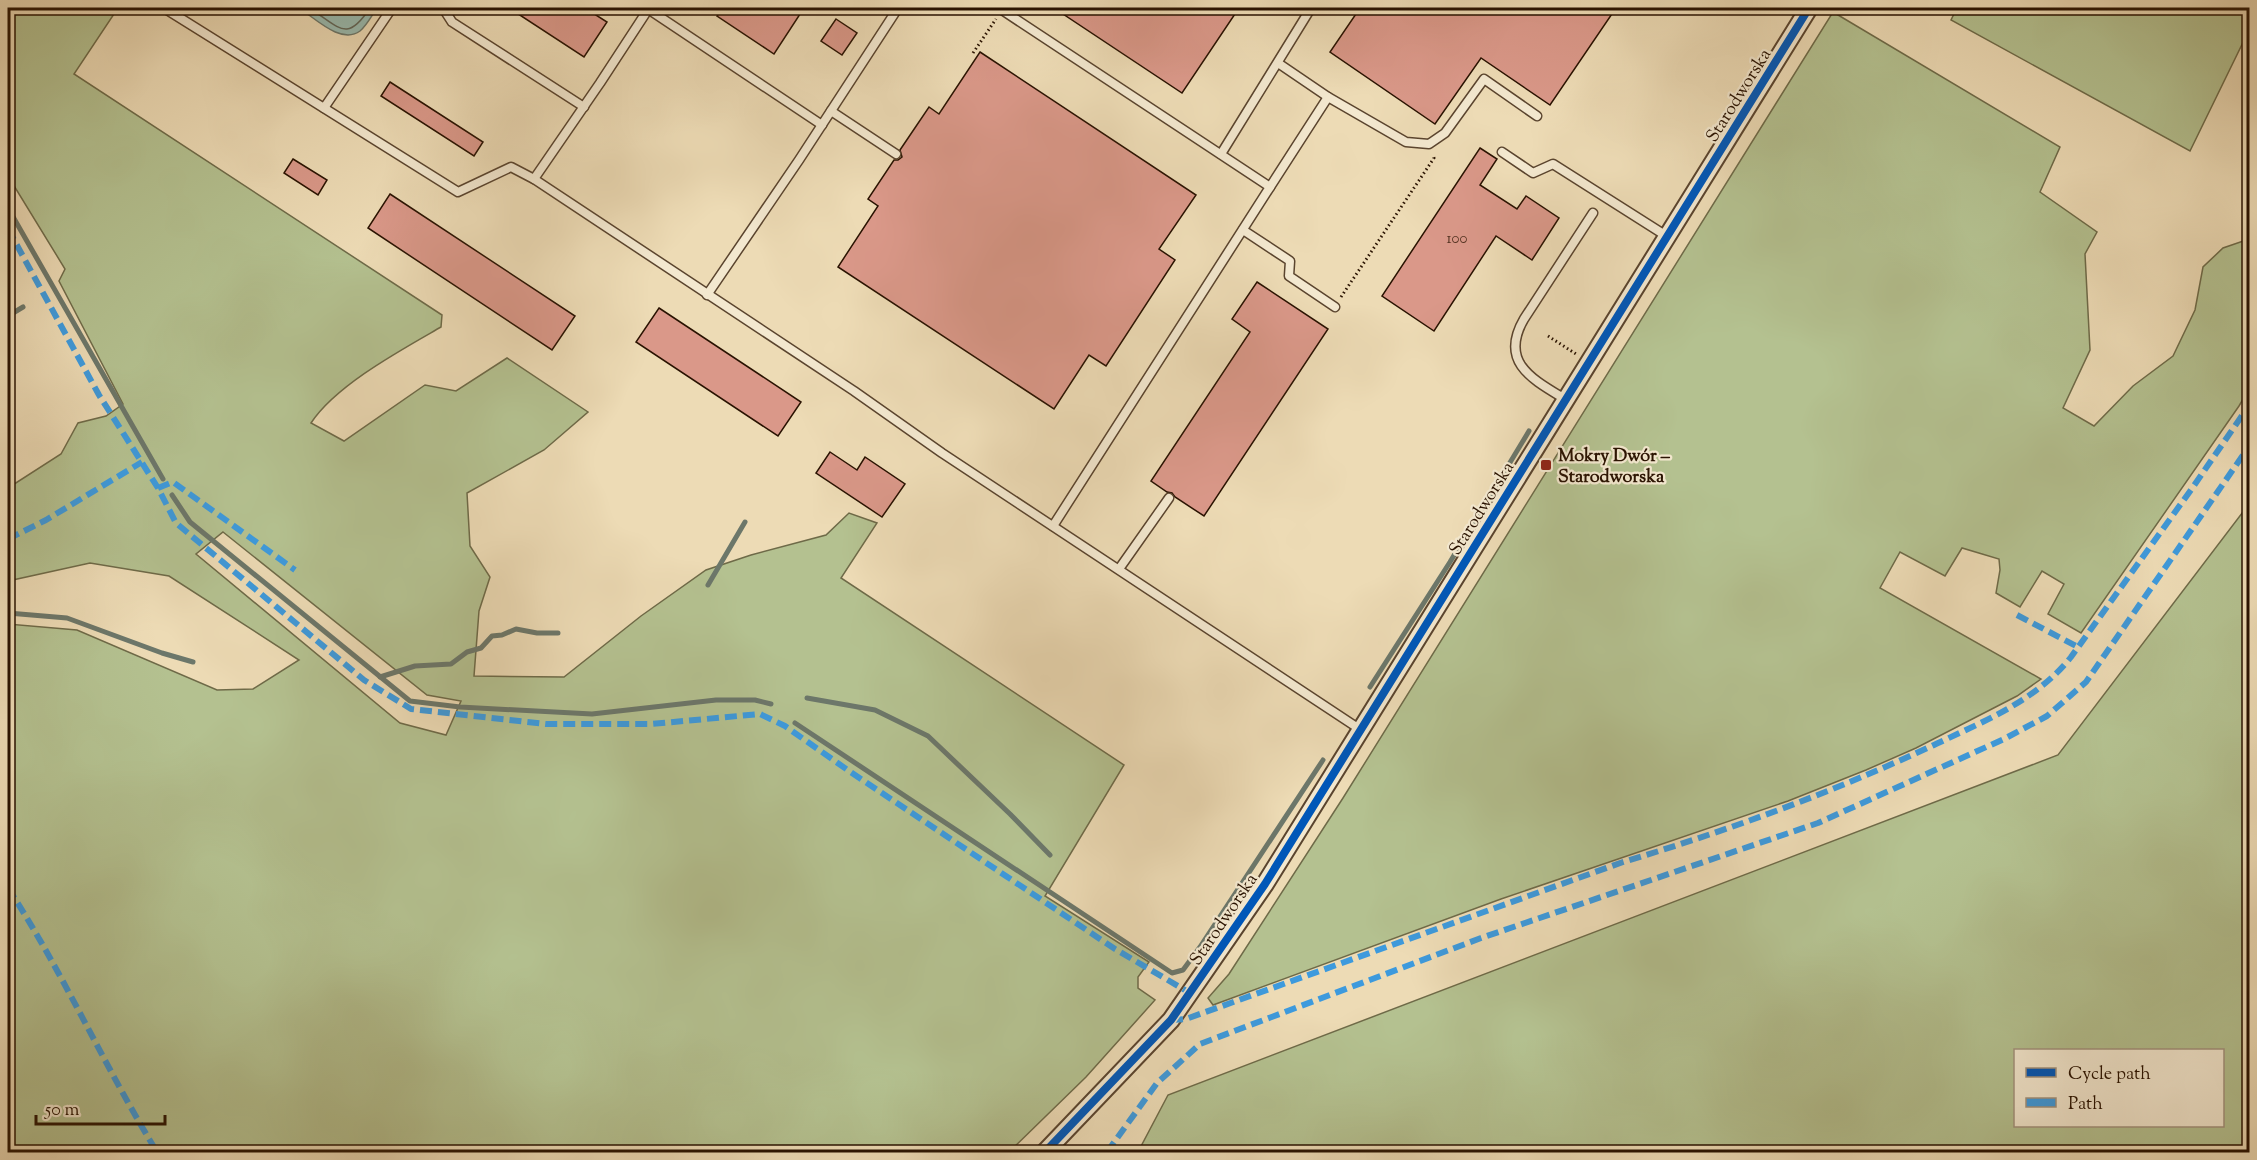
<svg xmlns="http://www.w3.org/2000/svg" width="2257" height="1160" font-family="'Sorts Mill Goudy',serif">
<rect width="100%" height="100%" fill="#eddbb5"/>
<filter id="stains"><feTurbulence type="fractalNoise" baseFrequency=".00333" numOctaves="4"/><feColorMatrix values="0 0 0 0 .2 0 0 0 0 .09 0 0 0 0 .02 0 0 0 .5 -.17"/></filter>
<radialGradient id="worn" r=".72"><stop offset=".6" stop-color="#630" stop-opacity="0"/><stop offset="1" stop-color="#630" stop-opacity=".3"/></radialGradient>
<g fill="#b4c190" stroke="#6e6a48" stroke-width="1.5" fill-rule="evenodd">
<path d="M 8,8 L 118,8 L 74,74 L 442,315 L 441,327 C 401,350 336,385 311,423 L 344,441 L 425,385 L 456,391 L 507,358 L 588,412 L 544,450 L 467,493 L 470,546 L 490,577 L 479,611 L 474,676 L 564,677 L 641,616 L 706,570 L 751,555 L 826,535 L 849,513 L 877,523 L 841,578 L 1124,765 L 1045,896 L 1149,962 L 1138,977 L 1138,988 L 1155,1000 L 1086,1077 L 1009,1152 L 17,1152 L 8,1128 L 8,624 L 77,630 L 217,690 L 253,689 L 299,660 L 169,576 L 90,563 L 8,581 L 8,488 L 61,454 L 78,423 L 106,416 L 123,404 L 59,281 L 65,269 L 8,176 ZM 223,532 L 427,695 L 461,701 L 446,735 L 400,723 L 196,554 Z"/>
<path d="M 1957,8 L 2249,8 L 2249,30 L 2190,151 L 1951,20 Z"/>
<path d="M 1833,12 L 2060,147 L 2040,192 L 2097,232 L 2085,254 L 2090,350 L 2063,408 L 2094,426 L 2133,386 L 2173,356 L 2195,310 L 2203,267 L 2223,248 L 2249,239 L 2249,389 L 2239,406 L 2081,633 L 2048,614 L 2064,584 L 2042,571 L 2020,607 L 1996,593 L 2000,570 L 1999,559 L 1962,548 L 1945,576 L 1900,552 L 1880,588 L 2041,679 L 2017,696 L 1916,748 L 1866,770 L 1788,801 L 1501,899 L 1213,1005 L 1208,998 L 1229,974 L 1343,798 Z"/>
<path d="M 2249,504 L 2249,1152 L 1138,1152 L 1168,1095 L 2058,755 ZM 2016,1050 L 2222,1050 L 2222,1126 L 2016,1126 Z"/>
</g>
<g fill="#99bbb0" stroke="#6c776a" stroke-width="1.5">
<path d="M 299,8 L 377,8 C 372,15 367,25 360,31 C 341,45 315,18 299,8 Z"/>
<path d="M 1723,1147 L 1725,1152 L 1663,1152 Z"/>
</g>
<g fill="none" stroke-linecap="round" stroke-linejoin="round">
<path stroke="#616658" stroke-width="1.5" d="M 309,8 C 340,27 346,44 370,8"/>
<g stroke="#6c776a" stroke-width="5">
<path d="M 8,208 L 163,479"/>
<path d="M 8,316 L 23,307"/>
<path d="M 172,495 L 190,522 L 410,701 L 460,707 L 592,714 L 716,700 L 755,700 L 771,704"/>
<path d="M 708,585 L 745,522"/>
<path d="M 8,613 L 67,618 L 162,653 L 193,662"/>
<path d="M 380,677 L 415,666 L 451,664 L 467,652 L 481,648 L 492,636 L 502,635 L 516,629 L 537,633 L 558,633"/>
<path d="M 1370,687 L 1450,562 L 1529,431"/>
<path d="M 807,698 L 875,710 L 928,736 L 1010,814 L 1050,855"/>
<path d="M 795,723 L 1172,973 L 1183,970 L 1200,947 L 1323,760"/>
</g>
</g>
<g fill="#da9889" stroke="#291201" stroke-width="1.5">
<path d="M 509,8 L 585,8 L 607,22 L 584,57 Z"/>
<path d="M 723,8 L 804,8 L 774,54 L 717,16 Z"/>
<path d="M 1054,8 L 1239,8 L 1182,93 Z"/>
<path d="M 1360,8 L 1616,8 L 1550,105 L 1481,58 L 1435,124 L 1330,52 Z"/>
<path d="M 836,19 L 857,33 L 842,55 L 821,41 Z"/>
<path d="M 980,52 L 1196,195 L 1159,249 L 1175,260 L 1106,366 L 1089,355 L 1054,409 L 838,267 L 878,206 L 868,199 L 894,160 L 898,160 L 902,157 L 900,150 L 929,107 L 939,114 Z"/>
<path d="M 390,82 L 483,142 L 474,156 L 381,96 Z"/>
<path d="M 1480,148 L 1497,159 L 1480,185 L 1517,209 L 1526,196 L 1559,218 L 1532,260 L 1496,236 L 1434,331 L 1382,296 Z"/>
<path d="M 293,159 L 327,180 L 318,195 L 284,173 Z"/>
<path d="M 390,194 L 575,316 L 552,350 L 368,228 Z"/>
<path d="M 1257,282 L 1328,329 L 1204,516 L 1175,497 L 1172,493 L 1167,492 L 1151,481 L 1250,332 L 1232,319 Z"/>
<path d="M 659,308 L 801,402 L 778,436 L 636,342 Z"/>
<path d="M 830,452 L 857,470 L 865,457 L 905,484 L 882,517 L 816,473 Z"/>
</g>
<g fill="none" stroke-linecap="round" stroke-linejoin="round">
<g stroke="#5a442e" stroke-width="11">
<g id="service">
<path d="M 164,8 L 458,192 L 511,167 L 534,179"/>
<path d="M 443,8 L 452,22 L 584,107"/>
<path d="M 649,8 L 600,83 L 534,179 L 854,391 L 942,453 L 1361,730"/>
<path d="M 999,8 L 1270,187 L 1053,526"/>
<path d="M 648,9 L 822,125"/>
<path d="M 1278,63 L 1328,97 L 1406,142 L 1429,144 L 1445,133 L 1484,79 L 1537,116"/>
<path d="M 324,108 L 392,8"/>
<path d="M 831,111 L 896,154"/>
<path d="M 1502,152 L 1533,173 L 1553,164 L 1668,237"/>
<path d="M 1221,154 L 1311,8"/>
<path d="M 1270,187 L 1328,97"/>
<path d="M 1243,230 L 1290,261 L 1289,276 L 1335,307"/>
<path d="M 707,295 L 799,160 L 898,8"/>
<path d="M 1565,399 C 1532,379 1499,362 1524,319 L 1593,213"/>
<path d="M 1119,569 L 1169,498"/>
</g>
</g>
<g stroke="#5a442e" stroke-width="20">
<path id="minor" d="M 1045,1152 L 1171,1020 L 1265,884 L 1809,8"/>
</g>
<g stroke="#291201" stroke-width="3" stroke-dasharray="1.5 3" stroke-linecap="butt">
<path d="M 973,53 L 996,19"/>
<path d="M 1341,297 L 1434,158 L 1433,155"/>
<path d="M 1548,336 L 1576,354"/>
</g>
<use href="#service" stroke="#f3e8cf" stroke-width="8"/>
<use href="#minor" stroke="#f3e8cf" stroke-width="16"/>
<g stroke="#3d9add" stroke-width="6" stroke-dasharray="12 6" stroke-linecap="butt">
<path d="M 8,16 L 25,8"/>
<path d="M 8,229 L 99,395 L 158,488 L 176,523 L 364,680 L 411,709 L 546,724 L 651,724 L 760,714 L 785,726 L 849,771 L 1115,949 L 1190,993"/>
<path d="M 158,488 L 173,482 L 295,570"/>
<path d="M 8,539 L 46,520 L 142,462"/>
<path d="M 2017,615 L 2078,647"/>
<path d="M 8,888 C 63,972 104,1066 157,1152"/>
<path d="M 1171,1020 L 1186,1019 L 1623,862 C 1730,830 1833,792 1934,745 C 1984,721 2036,701 2071,657 L 2193,487 L 2250,404"/>
<path d="M 1107,1152 L 1157,1083 L 1200,1044 L 1481,938 L 1818,823 L 2004,739 L 2047,716 L 2086,682 L 2250,445"/>
</g>
<g stroke="#f3e8cf" stroke-width="11">
<path id="cycleway" d="M 1045,1152 L 1171,1020 L 1265,884 L 1809,8"/>
</g>
<use href="#cycleway" stroke="#0057b8" stroke-width="8"/>
</g>
<rect fill="#8f2418" stroke="#f3e8cf" stroke-width="2" x="1540" y="459" width="12" height="12" rx="3"/>
<g text-anchor="middle" stroke-width="4.5" stroke-linejoin="round" paint-order="stroke">
<g font-size="15" fill="#553423">
<text x="1457" y="243">100</text>
</g>
<g font-size="18" fill="#291201" stroke="#f3e8cf">
<text transform="translate(1738 95) rotate(-58)" y="6">Starodworska</text>
<text transform="translate(1481 508) rotate(-58)" y="6">Starodworska</text>
<text transform="translate(1223 919) rotate(-56)" y="6">Starodworska</text>
</g>
<g font-size="18" font-weight="bold" fill="#291201" stroke="#f3e8cf" text-anchor="start">
<text x="1558" y="461">Mokry Dwór –<tspan x="1558" dy="21">Starodworska</tspan></text>
</g>
</g>
<rect width="2257" height="1160" fill="none" stroke="#eddbb5" stroke-width="30"/>
<rect x="9" y="9" width="2239" height="1142" fill="none" stroke="#291201" stroke-width="3"/>
<rect x="15" y="15" width="2227" height="1130" fill="none" stroke="#291201" stroke-width="1.5"/>
<rect x="2014" y="1049" width="210" height="78" fill="#f3e8cf" stroke="#a2927d" stroke-width="1.5"/>
<rect x="2026" y="1068" width="30" height="9" fill="#0057b8" stroke="#a2927d" stroke-width="1.5"/>
<text x="2068" y="1079" font-size="18" fill="#291201">Cycle path</text>
<rect x="2026" y="1098" width="30" height="9" fill="#3d9add" stroke="#a2927d" stroke-width="1.5"/>
<text x="2068" y="1109" font-size="18" fill="#291201">Path</text>
<path d="M36 1115v9h129v-9" fill="none" stroke="#291201" stroke-width="3"/>
<text x="45" y="1115" font-size="18" fill="#291201" stroke="#f3e8cf" stroke-width="4.5" paint-order="stroke">50 m</text>
<rect width="100%" height="100%" filter="url(#stains)"/>
<rect width="100%" height="100%" fill="url(#worn)"/>
</svg>
